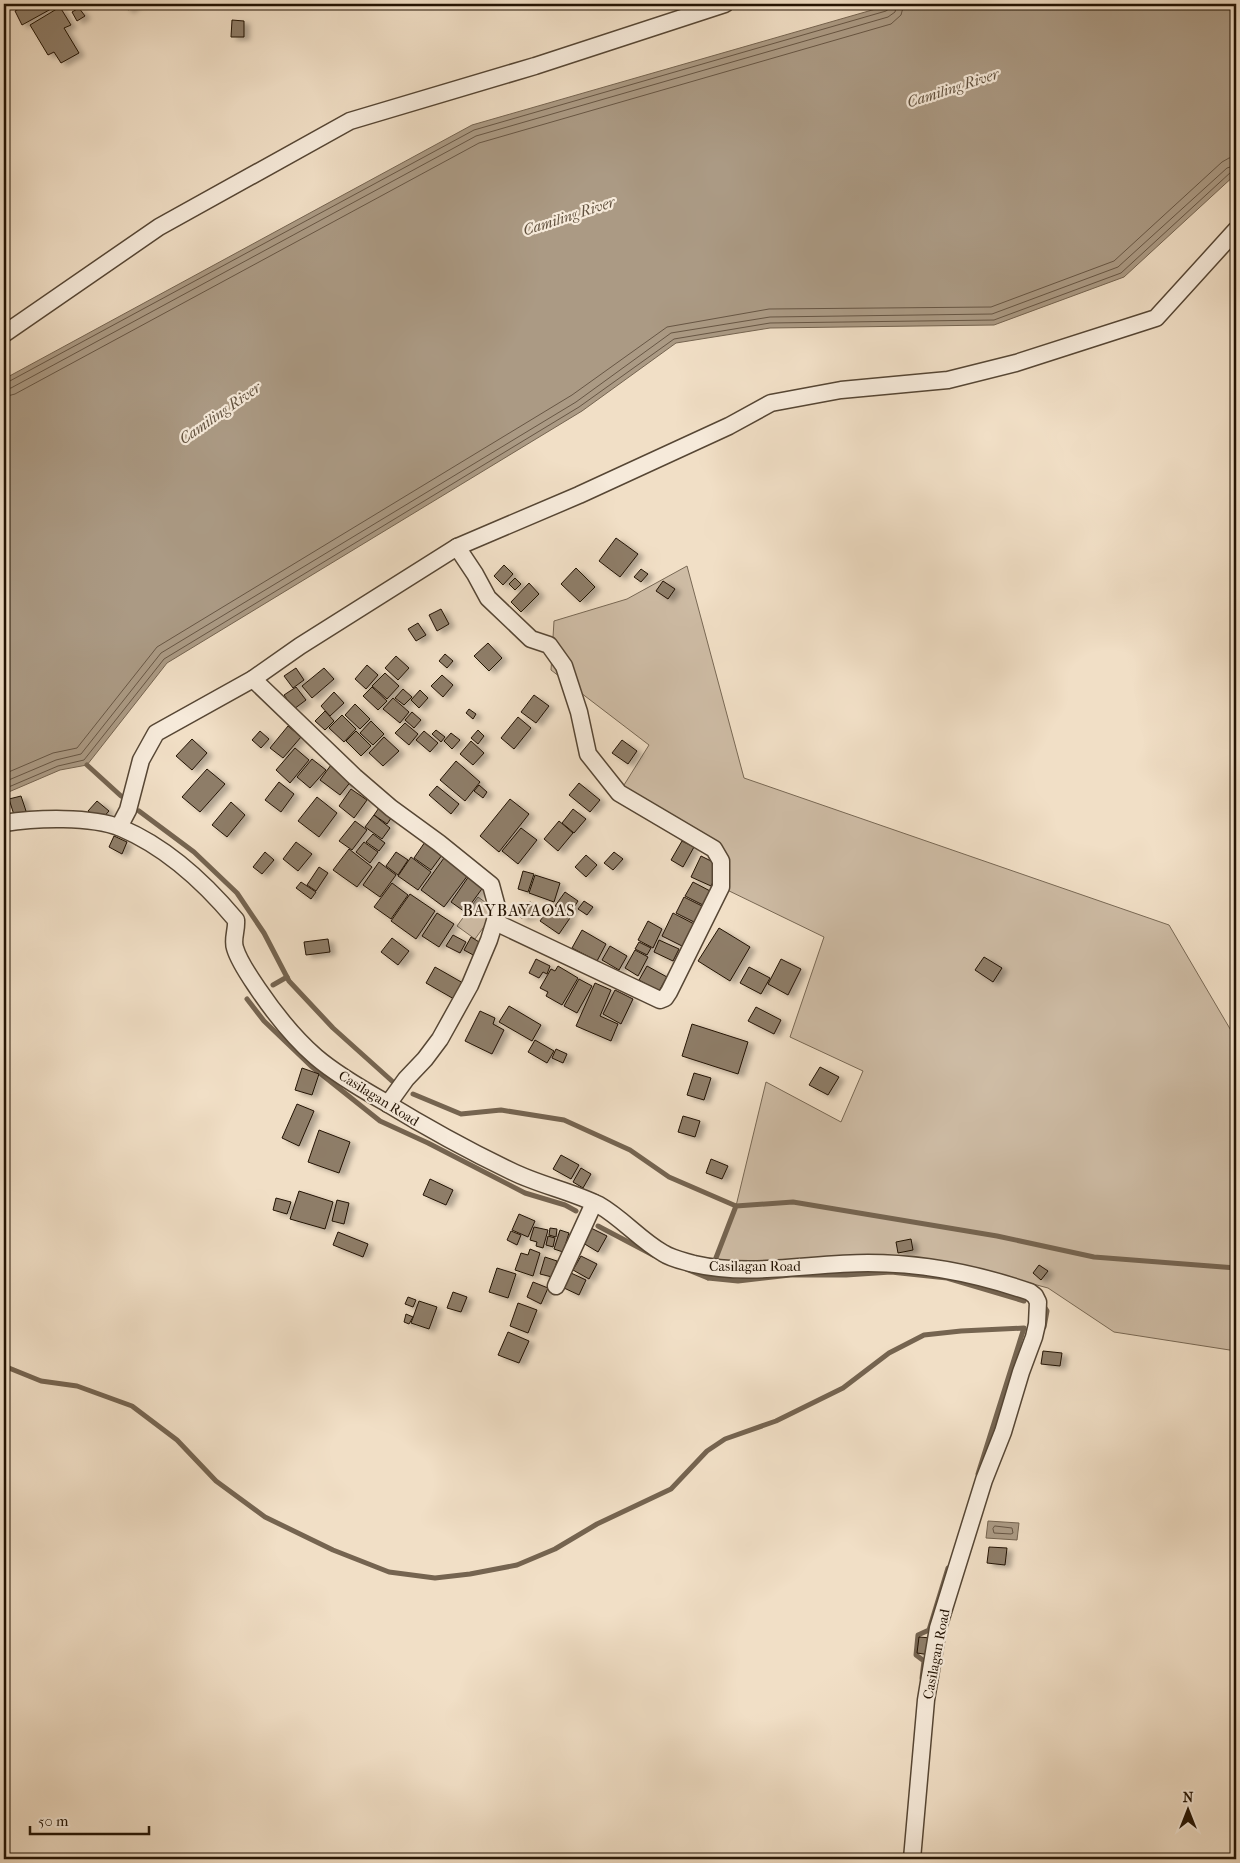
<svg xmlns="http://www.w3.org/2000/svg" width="1240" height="1863" font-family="'IM FELL French Canon',serif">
<defs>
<filter id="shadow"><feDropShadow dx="5.5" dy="3" stdDeviation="2.5" flood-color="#0004"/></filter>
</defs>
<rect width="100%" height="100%" fill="#f1dfc6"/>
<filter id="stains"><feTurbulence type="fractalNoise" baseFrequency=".004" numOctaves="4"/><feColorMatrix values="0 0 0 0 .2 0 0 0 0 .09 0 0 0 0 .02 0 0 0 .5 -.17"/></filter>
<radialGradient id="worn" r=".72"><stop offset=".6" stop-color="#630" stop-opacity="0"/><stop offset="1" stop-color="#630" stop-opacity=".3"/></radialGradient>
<g fill="#cebca5" stroke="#786854">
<path d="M 687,566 L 744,778 L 1169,925 L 1236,1039 L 1236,1351 L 1114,1332 L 1048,1288 L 992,1273 L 712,1267 L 736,1206 L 766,1082 L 841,1122 L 863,1071 L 790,1037 L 824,937 L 721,887 L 721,861 L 619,793 L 649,745 L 551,670 L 554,621 L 627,599 Z"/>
<path d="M 478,897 L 496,910 L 475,939 L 457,926 Z"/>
</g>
<g fill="#ab9a84" stroke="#756450">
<path d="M 893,4 L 1236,4 L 1236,174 L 1124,277 L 994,325 L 770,328 L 676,343 L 582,411 L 167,663 L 87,765 L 60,770 L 4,794 L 4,379 L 472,125 Z"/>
<path d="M 988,1521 L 1019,1523 L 1017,1540 L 986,1538 Z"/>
</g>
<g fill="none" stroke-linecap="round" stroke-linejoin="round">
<g stroke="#675644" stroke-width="1">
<path d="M 4,383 L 8,382 L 474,130 L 886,11 L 890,8 L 890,4"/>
<path d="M 4,389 L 11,388 L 476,136 L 888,17 L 895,12 L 897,4"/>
<path d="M 4,397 L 15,394 L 479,143 L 891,24 L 901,15 L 904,4"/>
<path d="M 4,774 L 53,753 L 77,748 L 157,647 L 572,395 L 667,327 L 769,309 L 991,307 L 1114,261 L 1222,162 L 1229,158 L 1236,157"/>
<path d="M 4,782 L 56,760 L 81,754 L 161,653 L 576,402 L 671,333 L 770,317 L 992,314 L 1118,267 L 1227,168 L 1236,165"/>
<path d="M 4,789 L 58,766 L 84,760 L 164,659 L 579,407 L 674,339 L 770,323 L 994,320 L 1121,273 L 1231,172 L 1236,171"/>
<path d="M 995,1526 L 1012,1528 L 1013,1533 L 1011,1534 L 994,1533 L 993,1529 Z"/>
</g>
<g stroke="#756450" stroke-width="5">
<path d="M 87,765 L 121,796"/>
<path d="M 139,811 L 194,852 L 237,893 L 264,933 L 289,981 L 333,1028 L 392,1081"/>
<path d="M 273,985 L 287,977"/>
<path d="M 247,999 L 264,1021 L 311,1066 L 380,1121 L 428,1143 L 525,1193 L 565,1205 L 576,1211"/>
<path d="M 413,1094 L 461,1114 L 501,1110 L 564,1120 L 630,1150 L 669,1177 L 736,1206"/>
<path d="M 598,1226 L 653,1255"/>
<path d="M 714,1263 L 736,1206 L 793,1202 L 997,1236 L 1094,1257 L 1236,1268"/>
<path d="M 686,1269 L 708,1278 L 709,1276"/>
<path d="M 708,1278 L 738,1281 L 790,1275 L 846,1275 L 891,1272 L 947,1278 L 1024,1301"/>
<path d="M 1043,1305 L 1047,1311 L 1044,1327"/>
<path d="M 4,1366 L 41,1381 L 77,1386 L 132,1406 L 177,1440 L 216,1481 L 265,1517 L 333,1550 L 389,1572 L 435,1578 L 470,1574 L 517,1565 L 555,1549 L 597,1524 L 671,1489 L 707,1451 L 725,1439 L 776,1421 L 843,1388 L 889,1353 L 924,1335 L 961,1331 L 1024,1328 L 978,1474"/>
<path d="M 922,1678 L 924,1661 L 916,1655 L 918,1635 L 929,1630 L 948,1568"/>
</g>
</g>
<g fill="#8e7d68" stroke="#231303" filter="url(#shadow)">
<path d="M 28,4 L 48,4 L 51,9 L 22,25 L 15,11 Z"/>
<path d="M 123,4 L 136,4 L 128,10 Z"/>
<path d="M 60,7 L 71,25 L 64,28 L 79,53 L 61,63 L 54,52 L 48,55 L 30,25 Z"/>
<path d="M 79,8 L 85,16 L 77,21 L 72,12 Z"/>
<path d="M 232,20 L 244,21 L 244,37 L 231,37 Z"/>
<path d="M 616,538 L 638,554 L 620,577 L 599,561 Z"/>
<path d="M 504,565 L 513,574 L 503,585 L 494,576 Z"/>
<path d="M 576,568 L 595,587 L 580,602 L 561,584 Z"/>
<path d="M 641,569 L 648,574 L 641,582 L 634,577 Z"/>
<path d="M 515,578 L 521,584 L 515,590 L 509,584 Z"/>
<path d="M 663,581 L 675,589 L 668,599 L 656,591 Z"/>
<path d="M 529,583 L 539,594 L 521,612 L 511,602 Z"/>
<path d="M 441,609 L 449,624 L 437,631 L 429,615 Z"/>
<path d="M 418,623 L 426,635 L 416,641 L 408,629 Z"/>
<path d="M 488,643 L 502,658 L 489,671 L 474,656 Z"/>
<path d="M 445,654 L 453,661 L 447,668 L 439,661 Z"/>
<path d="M 396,656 L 409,668 L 398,680 L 385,668 Z"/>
<path d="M 367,665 L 378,675 L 366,689 L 355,679 Z"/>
<path d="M 296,668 L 304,680 L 293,688 L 284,676 Z"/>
<path d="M 324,668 L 334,679 L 312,698 L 302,686 Z"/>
<path d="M 385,673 L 399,686 L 387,699 L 372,686 Z"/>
<path d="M 442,675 L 453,685 L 443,697 L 431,686 Z"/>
<path d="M 296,687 L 306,700 L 294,709 L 284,695 Z"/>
<path d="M 372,687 L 387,701 L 378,710 L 363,696 Z"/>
<path d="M 403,689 L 412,697 L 404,705 L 395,698 Z"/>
<path d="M 420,690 L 428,698 L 419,708 L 411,700 Z"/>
<path d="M 334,692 L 344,703 L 330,716 L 321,706 Z"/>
<path d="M 534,695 L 549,706 L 536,723 L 521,712 Z"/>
<path d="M 393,698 L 409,712 L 400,723 L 383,709 Z"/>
<path d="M 355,704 L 370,719 L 360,729 L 345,715 Z"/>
<path d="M 469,709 L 476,714 L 473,719 L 466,713 Z"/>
<path d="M 325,711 L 334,721 L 325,730 L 315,721 Z"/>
<path d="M 412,712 L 421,720 L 414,728 L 405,720 Z"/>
<path d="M 342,715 L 356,729 L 344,742 L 329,728 Z"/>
<path d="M 518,717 L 531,728 L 514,749 L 501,738 Z"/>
<path d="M 371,721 L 384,734 L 373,745 L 360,733 Z"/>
<path d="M 405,723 L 418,734 L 409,745 L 395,733 Z"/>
<path d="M 288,726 L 301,737 L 283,758 L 270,748 Z"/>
<path d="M 436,730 L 445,737 L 441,742 L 432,734 Z"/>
<path d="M 478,730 L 484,736 L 478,744 L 471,738 Z"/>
<path d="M 260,731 L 269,739 L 261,748 L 252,740 Z"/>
<path d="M 356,731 L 371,746 L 361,756 L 346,741 Z"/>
<path d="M 424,731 L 438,743 L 430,752 L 416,740 Z"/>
<path d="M 451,733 L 460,740 L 452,749 L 444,741 Z"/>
<path d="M 384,737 L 399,751 L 383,766 L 369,753 Z"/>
<path d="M 192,739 L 207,753 L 192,770 L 176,756 Z"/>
<path d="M 622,740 L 637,751 L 628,764 L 612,753 Z"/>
<path d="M 471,741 L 484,753 L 473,765 L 460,754 Z"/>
<path d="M 295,748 L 309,760 L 290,783 L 276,770 Z"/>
<path d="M 312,759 L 326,770 L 310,788 L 297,777 Z"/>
<path d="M 456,761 L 480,782 L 465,801 L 440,780 Z"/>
<path d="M 331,765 L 352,780 L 340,795 L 320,780 Z"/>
<path d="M 207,769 L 225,784 L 200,812 L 182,797 Z"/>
<path d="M 279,782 L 294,794 L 281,812 L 265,800 Z"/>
<path d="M 579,783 L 600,800 L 590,812 L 569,795 Z"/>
<path d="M 479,785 L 487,792 L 483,798 L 474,791 Z"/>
<path d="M 437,786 L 459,804 L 451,814 L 429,795 Z"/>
<path d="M 351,789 L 367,800 L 354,818 L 339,806 Z"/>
<path d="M 21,796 L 26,811 L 14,815 L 9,799 Z"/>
<path d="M 317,797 L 337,813 L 319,837 L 298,821 Z"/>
<path d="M 510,799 L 529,814 L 499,852 L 480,836 Z"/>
<path d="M 97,801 L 109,811 L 100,821 L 88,811 Z"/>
<path d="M 231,802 L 245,815 L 227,837 L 212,825 Z"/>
<path d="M 381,805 L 394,814 L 387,824 L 374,815 Z"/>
<path d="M 573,809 L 586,819 L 574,833 L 562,823 Z"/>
<path d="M 374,815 L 390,828 L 382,839 L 365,827 Z"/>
<path d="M 355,821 L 367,830 L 352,850 L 339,841 Z"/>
<path d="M 559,821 L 573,833 L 558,851 L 544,839 Z"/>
<path d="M 521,828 L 537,840 L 518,864 L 502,851 Z"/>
<path d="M 373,834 L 385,843 L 379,851 L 366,842 Z"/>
<path d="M 114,836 L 127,842 L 122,854 L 109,847 Z"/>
<path d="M 682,841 L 694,847 L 683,867 L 671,860 Z"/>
<path d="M 296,842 L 312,854 L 298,871 L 283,859 Z"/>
<path d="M 364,842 L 378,852 L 370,863 L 356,852 Z"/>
<path d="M 425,842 L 442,855 L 431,870 L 414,858 Z"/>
<path d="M 349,849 L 372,867 L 357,887 L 333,870 Z"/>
<path d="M 265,852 L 274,860 L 262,874 L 253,867 Z"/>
<path d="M 396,852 L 408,860 L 398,875 L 386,866 Z"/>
<path d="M 614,852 L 623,859 L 613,870 L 604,863 Z"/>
<path d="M 586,855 L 597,865 L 586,877 L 575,867 Z"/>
<path d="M 701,856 L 721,866 L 711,886 L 691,877 Z"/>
<path d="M 411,857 L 431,872 L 418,890 L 398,876 Z"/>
<path d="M 444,858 L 468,875 L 444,907 L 421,890 Z"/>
<path d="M 379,862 L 396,875 L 380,897 L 363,885 Z"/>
<path d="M 319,867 L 328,873 L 316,891 L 307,885 Z"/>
<path d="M 523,871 L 534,874 L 528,892 L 518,889 Z"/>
<path d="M 535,875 L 560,883 L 554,902 L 529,893 Z"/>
<path d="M 469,876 L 484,886 L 465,912 L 451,902 Z"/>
<path d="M 301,882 L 316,892 L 311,899 L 296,888 Z"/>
<path d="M 693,882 L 712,892 L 705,906 L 685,896 Z"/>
<path d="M 392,883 L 408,895 L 391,919 L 374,907 Z"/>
<path d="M 565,892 L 578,901 L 569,915 L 555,906 Z"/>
<path d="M 410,894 L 435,911 L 416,939 L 391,921 Z"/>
<path d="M 684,897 L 704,907 L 696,923 L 676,913 Z"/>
<path d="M 584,901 L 593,907 L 587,915 L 578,909 Z"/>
<path d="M 531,902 L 534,915 L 521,918 L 518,905 Z"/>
<path d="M 551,906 L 570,918 L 559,934 L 540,921 Z"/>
<path d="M 437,913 L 454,924 L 439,947 L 422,936 Z"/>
<path d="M 673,913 L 696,925 L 684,947 L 662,936 Z"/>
<path d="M 648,921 L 662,929 L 653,948 L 638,940 Z"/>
<path d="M 719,928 L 750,947 L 730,981 L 698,961 Z"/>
<path d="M 582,930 L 606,944 L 597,961 L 572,948 Z"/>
<path d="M 453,935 L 466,942 L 460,953 L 446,946 Z"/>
<path d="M 471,937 L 484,945 L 477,957 L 464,950 Z"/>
<path d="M 392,938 L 409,951 L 398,965 L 381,952 Z"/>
<path d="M 328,939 L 330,952 L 306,955 L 304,942 Z"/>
<path d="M 659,940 L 679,949 L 673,961 L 654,952 Z"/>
<path d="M 639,942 L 651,948 L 647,955 L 635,949 Z"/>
<path d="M 610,946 L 627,956 L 619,970 L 602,960 Z"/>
<path d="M 635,950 L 648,957 L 638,976 L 625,968 Z"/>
<path d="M 984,957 L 1002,968 L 993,982 L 975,970 Z"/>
<path d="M 536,959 L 550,966 L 547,974 L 543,972 L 539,978 L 529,973 Z"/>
<path d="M 781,959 L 801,969 L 788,995 L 768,984 Z"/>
<path d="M 558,966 L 578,978 L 562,1005 L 546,996 L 548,992 L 540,988 L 551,969 L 555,971 Z"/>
<path d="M 647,966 L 667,977 L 659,991 L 639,980 Z"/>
<path d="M 435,967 L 463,983 L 454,999 L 426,983 Z"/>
<path d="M 749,967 L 770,978 L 761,994 L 740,983 Z"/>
<path d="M 579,979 L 592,986 L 577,1013 L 564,1006 Z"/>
<path d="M 595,983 L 611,990 L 600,1016 L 618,1024 L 611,1041 L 576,1026 Z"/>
<path d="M 615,990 L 633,999 L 621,1024 L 603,1014 Z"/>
<path d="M 509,1006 L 541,1025 L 532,1041 L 499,1022 Z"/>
<path d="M 756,1007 L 781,1020 L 774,1034 L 748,1021 Z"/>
<path d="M 480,1011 L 495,1018 L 493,1024 L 504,1030 L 492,1054 L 465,1041 Z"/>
<path d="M 692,1024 L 748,1042 L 738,1074 L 682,1056 Z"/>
<path d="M 535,1040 L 554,1051 L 547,1063 L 528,1052 Z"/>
<path d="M 556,1049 L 567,1054 L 563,1063 L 552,1058 Z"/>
<path d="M 820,1067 L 839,1077 L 828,1095 L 809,1085 Z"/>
<path d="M 302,1068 L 319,1074 L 312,1095 L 295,1090 Z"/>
<path d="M 694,1073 L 711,1078 L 704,1100 L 687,1095 Z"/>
<path d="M 297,1104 L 314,1111 L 299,1146 L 282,1138 Z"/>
<path d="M 683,1116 L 700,1121 L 695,1137 L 678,1132 Z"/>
<path d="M 319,1130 L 350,1142 L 339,1173 L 308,1162 Z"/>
<path d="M 561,1155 L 579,1165 L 571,1179 L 553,1169 Z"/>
<path d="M 711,1159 L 728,1166 L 722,1179 L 706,1173 Z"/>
<path d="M 581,1168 L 591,1174 L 583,1188 L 573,1182 Z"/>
<path d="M 430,1179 L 453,1190 L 446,1205 L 423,1195 Z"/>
<path d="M 299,1191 L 333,1202 L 325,1229 L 290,1219 Z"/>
<path d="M 276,1198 L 291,1202 L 287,1214 L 273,1210 Z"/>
<path d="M 337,1200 L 349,1203 L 344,1224 L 332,1221 Z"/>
<path d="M 519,1214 L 535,1221 L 528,1237 L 512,1230 Z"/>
<path d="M 534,1227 L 548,1230 L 543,1248 L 536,1246 L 537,1242 L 530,1240 Z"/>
<path d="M 550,1228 L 557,1229 L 556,1237 L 549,1235 Z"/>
<path d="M 591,1228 L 607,1236 L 598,1252 L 583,1243 Z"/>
<path d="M 560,1230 L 569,1233 L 563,1252 L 554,1249 Z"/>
<path d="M 511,1231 L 521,1235 L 517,1245 L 507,1240 Z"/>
<path d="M 338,1232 L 368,1244 L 363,1257 L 333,1245 Z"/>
<path d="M 548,1236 L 555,1238 L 553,1247 L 546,1245 Z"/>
<path d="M 911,1239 L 913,1250 L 898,1253 L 896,1242 Z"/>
<path d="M 530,1249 L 540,1253 L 533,1276 L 515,1270 L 521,1253 L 528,1255 Z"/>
<path d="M 581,1256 L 597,1264 L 589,1279 L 573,1270 Z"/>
<path d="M 545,1257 L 557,1261 L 552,1277 L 540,1274 Z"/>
<path d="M 1039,1265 L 1048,1271 L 1041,1280 L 1033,1273 Z"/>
<path d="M 497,1268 L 516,1274 L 508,1298 L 489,1292 Z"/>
<path d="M 571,1273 L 586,1280 L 579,1295 L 564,1288 Z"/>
<path d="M 533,1282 L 548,1288 L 541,1304 L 527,1297 Z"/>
<path d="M 453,1292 L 467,1297 L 461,1312 L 447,1308 Z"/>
<path d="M 408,1297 L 416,1300 L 413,1307 L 405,1304 Z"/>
<path d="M 419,1301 L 437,1307 L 429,1329 L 411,1323 Z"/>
<path d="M 518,1303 L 537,1310 L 528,1333 L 510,1326 Z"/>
<path d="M 406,1314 L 413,1317 L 409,1324 L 404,1322 Z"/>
<path d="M 508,1332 L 529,1341 L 519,1363 L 498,1355 Z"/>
<path d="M 1043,1351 L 1062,1353 L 1060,1366 L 1041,1364 Z"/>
<path d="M 989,1547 L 1007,1548 L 1005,1565 L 987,1563 Z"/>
<path d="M 919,1637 L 931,1638 L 930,1655 L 917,1653 Z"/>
</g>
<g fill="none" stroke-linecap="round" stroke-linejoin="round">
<g stroke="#564634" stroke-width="19">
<g id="minor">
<path d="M 4,334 L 159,227 L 350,121 L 535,66 L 725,4"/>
<path d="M 457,547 L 579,495 L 729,426 L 771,403 L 841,390 L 948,380 L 1016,363 L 1156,318 L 1236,230"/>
<path d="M 253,679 L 355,777 L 391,808 L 439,843 L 491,885 L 498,911 L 489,940 L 470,985 L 440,1039 L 425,1059 L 406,1079 L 388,1104"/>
<path d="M 4,823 C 36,818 91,816 121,828 C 166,847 205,883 236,920 C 237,930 232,939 235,948 C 239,962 250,977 258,989 C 275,1014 293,1037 316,1057 C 336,1074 360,1088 383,1101 C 424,1126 467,1150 511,1171 C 539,1185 571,1191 599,1205 C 622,1218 640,1240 663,1253 C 672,1259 684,1261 694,1264 C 750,1277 811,1263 868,1263 C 923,1263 978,1274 1030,1292 L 1035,1296 L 1038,1302 L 1037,1324 L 1034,1337 L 1021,1372 L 1003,1432 L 984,1480 L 938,1628 L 926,1700 L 912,1859"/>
<path d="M 119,827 L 128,810 L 141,760 L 156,733 L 253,679 L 300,646 L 457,547 L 475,574 L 488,598 L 531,639 L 549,645 L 564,666 L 579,712 L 588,754 L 619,793 L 714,849 L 721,861 L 721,887 L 669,992 L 665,998 L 660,1000 L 495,922"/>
<path d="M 556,1286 L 594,1203"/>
</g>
</g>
<use href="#minor" stroke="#f6eada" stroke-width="16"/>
</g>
<g text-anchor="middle" stroke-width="4.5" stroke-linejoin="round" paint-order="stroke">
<g font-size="14" fill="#231303" stroke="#f6eada">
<text transform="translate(379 1098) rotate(32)" y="5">Casilagan Road</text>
<text x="755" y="1271">Casilagan Road</text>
<text transform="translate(936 1654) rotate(-79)" y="5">Casilagan Road</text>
</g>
<g font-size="15" font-style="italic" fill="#60503d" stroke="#f6eada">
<text transform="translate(953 88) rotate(-18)" y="5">Camiling River</text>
<text transform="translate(569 216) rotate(-18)" y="5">Camiling River</text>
<text transform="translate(220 413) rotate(-35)" y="5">Camiling River</text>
</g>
<g font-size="16" letter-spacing="1" fill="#231303" stroke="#f6eada">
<text x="519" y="916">BAYBAYAOAS</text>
</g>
</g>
<rect width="1240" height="1863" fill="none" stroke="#f1dfc6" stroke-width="20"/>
<rect x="5" y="5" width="1230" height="1853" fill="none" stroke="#231303" stroke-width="2.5"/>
<rect x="10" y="10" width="1220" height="1843" fill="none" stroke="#231303"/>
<g transform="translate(1188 1810)" stroke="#f6eada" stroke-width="4" paint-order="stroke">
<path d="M0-4L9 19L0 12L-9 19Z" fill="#231303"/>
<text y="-8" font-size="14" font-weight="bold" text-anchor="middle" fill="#231303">N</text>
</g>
<path d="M30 1826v8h119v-8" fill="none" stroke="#231303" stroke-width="2.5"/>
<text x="38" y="1826" font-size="15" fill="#231303" stroke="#f6eada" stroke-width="4" paint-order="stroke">50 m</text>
<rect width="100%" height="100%" filter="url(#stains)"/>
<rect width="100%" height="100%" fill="url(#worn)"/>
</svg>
